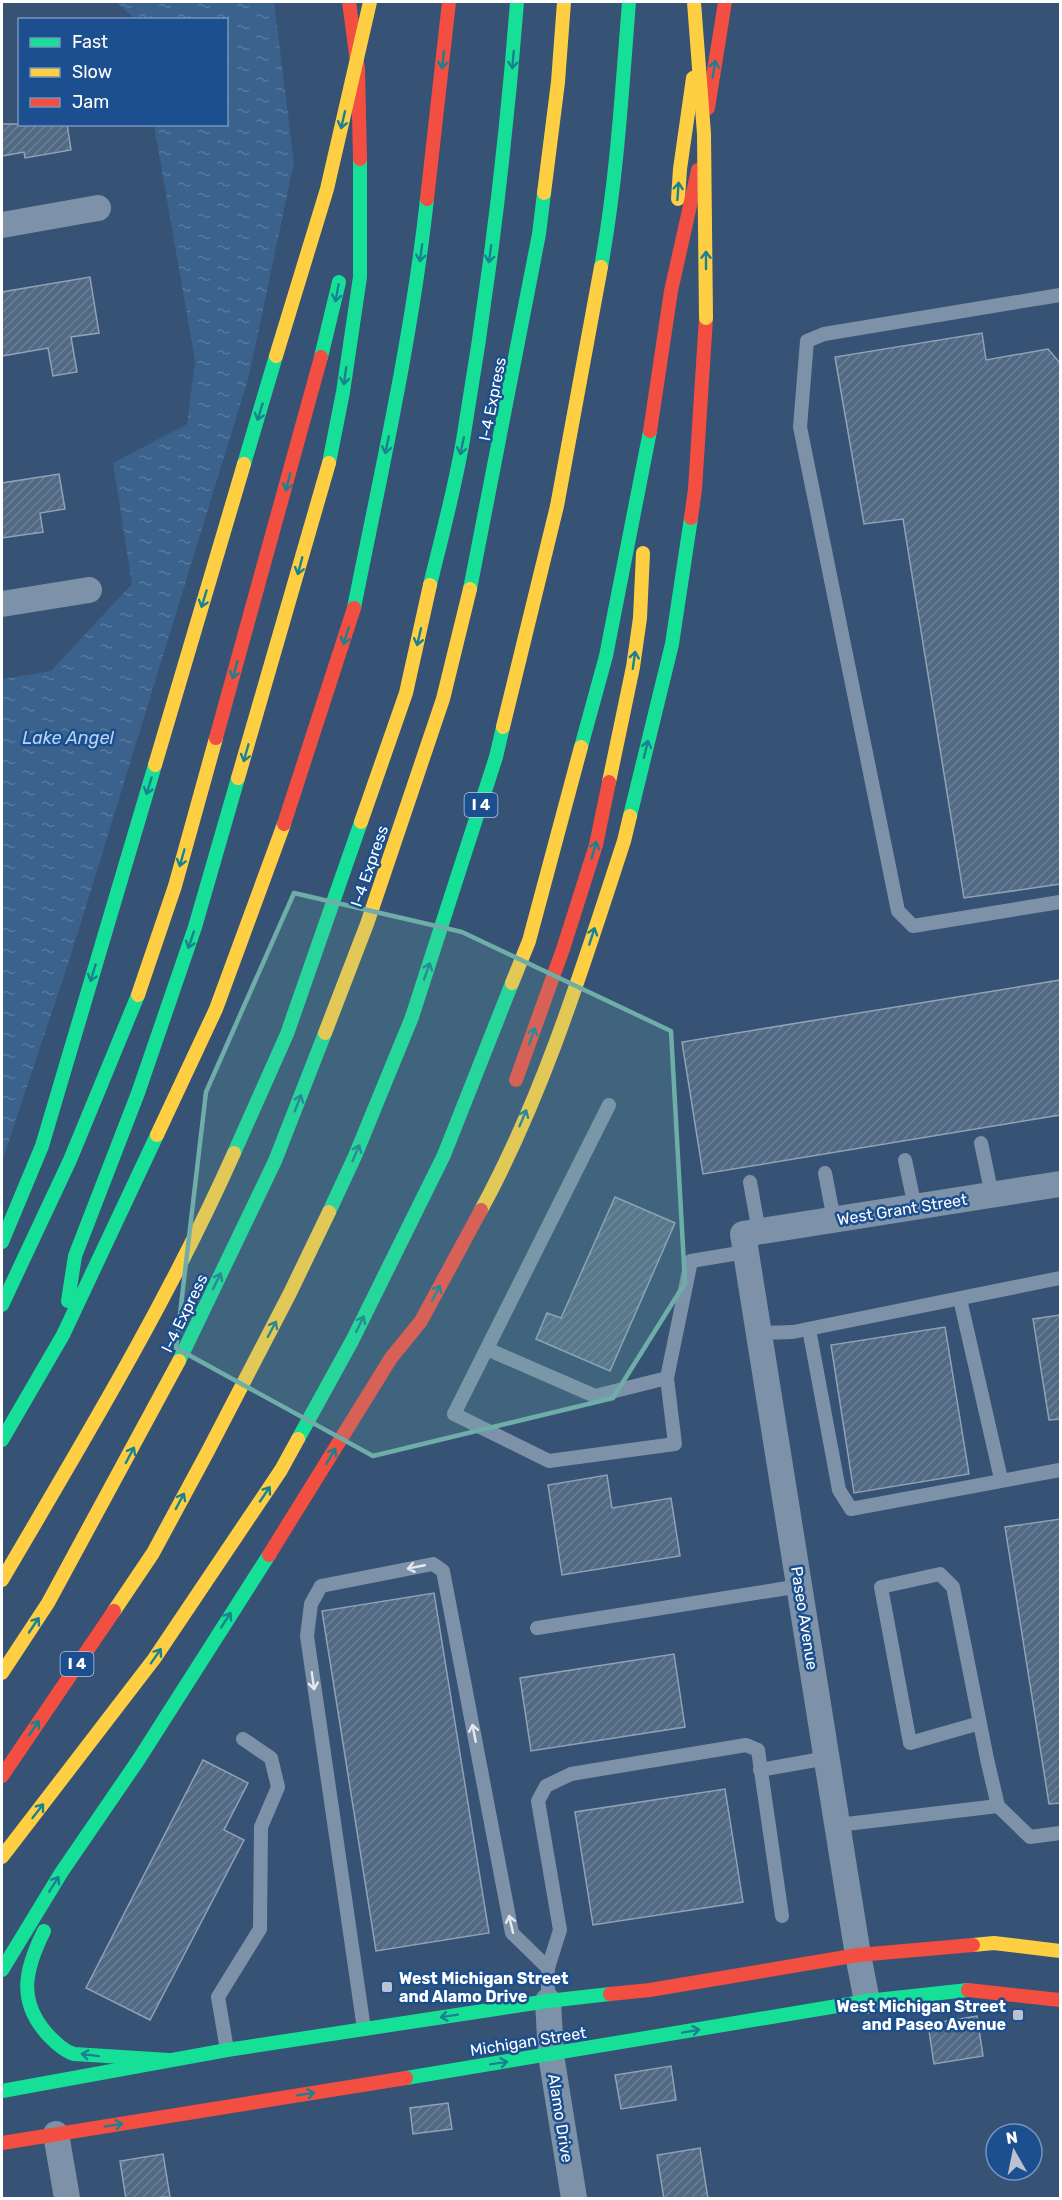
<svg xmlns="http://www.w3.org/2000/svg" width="1062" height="2200" font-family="Rubik,sans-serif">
<defs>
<pattern id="water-ripples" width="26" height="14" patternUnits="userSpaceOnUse" patternTransform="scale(1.5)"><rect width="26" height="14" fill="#3b618d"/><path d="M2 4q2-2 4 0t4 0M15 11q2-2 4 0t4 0" fill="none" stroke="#58799e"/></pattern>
<pattern id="building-hatch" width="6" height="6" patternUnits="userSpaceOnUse" patternTransform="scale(1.5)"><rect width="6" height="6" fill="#526984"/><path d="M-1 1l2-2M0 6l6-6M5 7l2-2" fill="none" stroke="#6c8096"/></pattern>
</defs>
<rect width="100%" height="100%" fill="#365274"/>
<path fill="url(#water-ripples)" d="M 116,2 L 274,2 L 294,162 L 249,376 L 71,955 L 2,1162 L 2,679 L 51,671 L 132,584 L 113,463 L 187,424 L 195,361 L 154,125 L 226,124 L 226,20 L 135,19 Z"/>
<g fill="url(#building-hatch)" stroke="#92a2b6" stroke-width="1.5">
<path d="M 2,124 L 67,124 L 71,150 L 25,158 L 24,152 L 2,156 Z"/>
<path d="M 90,277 L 99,333 L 71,337 L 77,372 L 53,376 L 48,348 L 2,356 L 2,292 Z"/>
<path d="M 982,333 L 986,360 L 1048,349 L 1060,363 L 1060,884 L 964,898 L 903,519 L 864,524 L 835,357 Z"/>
<path d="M 59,474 L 65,509 L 40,513 L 43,532 L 2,538 L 2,483 Z"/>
<path d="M 1060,980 L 1060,1115 L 703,1174 L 682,1042 Z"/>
<path d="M 615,1197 L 675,1223 L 610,1371 L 536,1339 L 547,1313 L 561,1318 Z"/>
<path d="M 1060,1315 L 1060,1419 L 1049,1420 L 1033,1319 Z"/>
<path d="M 945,1327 L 969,1474 L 854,1493 L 831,1345 Z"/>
<path d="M 607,1475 L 612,1508 L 671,1498 L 680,1556 L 562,1575 L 548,1485 Z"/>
<path d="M 1060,1519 L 1060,1803 L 1049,1804 L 1005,1527 Z"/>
<path d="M 434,1593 L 489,1933 L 376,1951 L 322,1611 Z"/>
<path d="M 674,1654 L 685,1727 L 531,1751 L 520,1678 Z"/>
<path d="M 203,1760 L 248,1783 L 224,1830 L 244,1840 L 150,2020 L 86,1988 Z"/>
<path d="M 725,1789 L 743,1902 L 593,1925 L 575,1812 Z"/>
<path d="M 977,2016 L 983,2056 L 934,2064 L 928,2024 Z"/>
<path d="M 671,2066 L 676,2100 L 621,2109 L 615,2075 Z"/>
<path d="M 448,2103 L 452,2129 L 413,2134 L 410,2108 Z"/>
<path d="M 700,2148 L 708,2199 L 664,2199 L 657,2155 Z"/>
<path d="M 163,2154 L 170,2197 L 126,2199 L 120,2161 Z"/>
</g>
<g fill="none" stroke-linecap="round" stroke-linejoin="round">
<g stroke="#7d92a8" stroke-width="14">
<path d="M 1060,295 L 824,334 L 807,341 L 800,427 L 898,911 L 913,926 L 1060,902"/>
<path d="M 609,1105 L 454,1414 L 549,1461 L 675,1444 L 667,1378 L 691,1261 L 745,1252"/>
<path d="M 981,1143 L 992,1195"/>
<path d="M 905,1160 L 915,1207"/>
<path d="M 825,1173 L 834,1220"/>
<path d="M 750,1182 L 759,1232"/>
<path d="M 960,1299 L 1001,1479"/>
<path d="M 809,1329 L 839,1490 L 851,1509 L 1060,1470"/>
<path d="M 759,1333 L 793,1332 L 1060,1278"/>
<path d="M 487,1349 L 595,1396 L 667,1378"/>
<path d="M 537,1628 L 800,1586"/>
<path d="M 980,1723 L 910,1743 L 881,1587 L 940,1574 L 953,1587 L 987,1759 L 998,1806 L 1030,1837 L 1060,1833"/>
<path d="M 760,1770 L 827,1758"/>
<path d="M 838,1825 L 998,1806"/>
<path d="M 548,2001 L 548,1968 L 560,1930 L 538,1801 L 546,1786 L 571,1774 L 746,1745 L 758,1750 L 782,1916"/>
<path d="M 364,2029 L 307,1636 L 311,1604 L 321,1586 L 433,1564 L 443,1571 L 512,1933 L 548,1968"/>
<path d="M 227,2050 L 218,1997 L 260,1929 L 261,1827 L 278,1787 L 271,1758 L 243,1739"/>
</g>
<g stroke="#7d92a8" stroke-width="26">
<path d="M 2,225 L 98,208"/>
<path d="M 2,604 L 89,590"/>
<path d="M 548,2001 L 551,2055 L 574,2198"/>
<path d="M 867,2001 L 858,1955 L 743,1234 L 1060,1184"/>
<path d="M 56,2134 L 67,2198"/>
</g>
<g stroke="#16e098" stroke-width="14">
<path d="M 601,267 C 617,179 622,90 629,2"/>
<path d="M 321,357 L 339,282"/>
<path d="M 329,463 L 343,392 L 360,277 L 360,159"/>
<path d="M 244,464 L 276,356"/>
<path d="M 430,585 C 442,535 456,485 464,434 C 488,292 506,146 517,2"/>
<path d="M 470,589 L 539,234 L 544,193"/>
<path d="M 354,608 C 381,472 412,337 427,199"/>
<path d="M 581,747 L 606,656 L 650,431"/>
<path d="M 630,816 L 672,644 L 691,518"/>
<path d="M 234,1153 L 287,1034 L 361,822"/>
<path d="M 329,1212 L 355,1156 L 412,1017 L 496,757 L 503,727"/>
<path d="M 2,1242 L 42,1146 L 155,765"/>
<path d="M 68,1301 L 75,1256 L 138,1093 L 195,927 L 238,778"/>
<path d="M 2,1305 L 70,1160 L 138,995"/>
<path d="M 179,1361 L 275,1161 L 325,1033"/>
<path d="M 298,1439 L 352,1341 L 444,1155 L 512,983"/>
<path d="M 2,1440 L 63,1335 L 157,1135"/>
<path d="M 44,1931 C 25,1969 17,2001 48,2035 C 56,2043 64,2051 74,2054 L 169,2060"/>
<path d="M 2,1970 L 61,1873 L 139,1759 L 269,1555"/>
<path d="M 406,2078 L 867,2001 L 968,1990"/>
<path d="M 2,2091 L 227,2050 L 548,2001 L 610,1994"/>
</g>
<g stroke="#ffcf43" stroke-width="14">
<path d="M 544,193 L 558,82 L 564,2"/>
<path d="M 678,199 L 680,169 L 693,78"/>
<path d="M 503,727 L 557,506 L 601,267"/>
<path d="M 155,765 L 244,464"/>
<path d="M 238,778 L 329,463"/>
<path d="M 609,782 L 633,667 L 640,618 L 643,553"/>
<path d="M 361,822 L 406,693 L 430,585"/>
<path d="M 512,983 L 529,941 L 581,747"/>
<path d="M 138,995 L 175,886 L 216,738"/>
<path d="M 325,1033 L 367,924 L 443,699 L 470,589"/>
<path d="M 157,1135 L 216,1009 L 284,824"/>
<path d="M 481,1210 C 544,1094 583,966 624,841 L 630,816"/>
<path d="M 2,1580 C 84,1440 168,1301 234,1153"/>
<path d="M 114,1611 L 153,1553 L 208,1451 L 290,1293 L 329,1212"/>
<path d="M 2,1673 L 48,1603 L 179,1361"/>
<path d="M 2,1857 L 154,1659 L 281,1470 L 298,1439"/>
<path d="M 973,1945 L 994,1943 L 1060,1951"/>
</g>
<g stroke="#f24e42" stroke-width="14">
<path d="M 349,2 L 358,69 L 360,159"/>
<path d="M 708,108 L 725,2"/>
<path d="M 427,199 L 449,2"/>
<path d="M 650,431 L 671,291 L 698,170"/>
<path d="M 691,518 L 695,489 L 706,318"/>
<path d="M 216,738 L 321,357"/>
<path d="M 284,824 L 354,608"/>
<path d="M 516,1080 L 563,949 L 596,845 L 609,782"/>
<path d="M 269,1555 L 391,1358 L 421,1321 L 481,1210"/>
<path d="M 2,1776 L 114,1611"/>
<path d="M 968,1990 L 1060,2000"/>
<path d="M 610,1994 L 650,1990 L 858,1955 L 973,1945"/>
<path d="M 2,2143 L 406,2078"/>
</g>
<g stroke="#ffcf43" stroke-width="14">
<path d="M 694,2 L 704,134 L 706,318"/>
<path d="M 276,356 L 327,189 L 370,2"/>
</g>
</g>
<defs><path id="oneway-shaft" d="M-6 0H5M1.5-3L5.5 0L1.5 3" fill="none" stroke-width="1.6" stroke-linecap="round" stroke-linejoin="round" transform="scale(1.5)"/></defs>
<g stroke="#198292">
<use href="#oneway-shaft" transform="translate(443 60) rotate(96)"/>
<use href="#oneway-shaft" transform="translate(513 60) rotate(95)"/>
<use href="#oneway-shaft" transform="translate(714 69) rotate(-81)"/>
<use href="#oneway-shaft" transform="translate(343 120) rotate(103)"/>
<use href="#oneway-shaft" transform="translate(678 191) rotate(-86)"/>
<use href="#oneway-shaft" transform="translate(421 253) rotate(98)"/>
<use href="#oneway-shaft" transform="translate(490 254) rotate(98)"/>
<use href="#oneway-shaft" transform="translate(706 260) rotate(-90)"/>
<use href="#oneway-shaft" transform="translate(337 293) rotate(100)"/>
<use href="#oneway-shaft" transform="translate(345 376) rotate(98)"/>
<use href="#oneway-shaft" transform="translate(260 412) rotate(107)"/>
<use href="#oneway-shaft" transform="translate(387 445) rotate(102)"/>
<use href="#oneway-shaft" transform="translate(462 446) rotate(102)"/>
<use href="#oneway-shaft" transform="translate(288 482) rotate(105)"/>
<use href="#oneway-shaft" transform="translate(300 566) rotate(105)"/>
<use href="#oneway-shaft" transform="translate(204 599) rotate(107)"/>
<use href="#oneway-shaft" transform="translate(346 636) rotate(108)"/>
<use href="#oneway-shaft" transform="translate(419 637) rotate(103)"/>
<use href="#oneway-shaft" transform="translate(634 660) rotate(-82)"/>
<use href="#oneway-shaft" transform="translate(235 670) rotate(106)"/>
<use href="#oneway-shaft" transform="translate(646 749) rotate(-76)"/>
<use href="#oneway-shaft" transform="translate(246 753) rotate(106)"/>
<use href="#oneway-shaft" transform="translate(149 786) rotate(107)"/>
<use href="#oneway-shaft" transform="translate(594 850) rotate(-74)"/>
<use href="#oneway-shaft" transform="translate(182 858) rotate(106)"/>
<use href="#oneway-shaft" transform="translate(592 936) rotate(-72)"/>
<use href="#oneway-shaft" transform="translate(191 940) rotate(109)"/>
<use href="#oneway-shaft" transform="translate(427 971) rotate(-71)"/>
<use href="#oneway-shaft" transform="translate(93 973) rotate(107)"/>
<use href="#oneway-shaft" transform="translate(532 1036) rotate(-71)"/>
<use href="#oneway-shaft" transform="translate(298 1103) rotate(-69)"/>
<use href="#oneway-shaft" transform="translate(523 1118) rotate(-67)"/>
<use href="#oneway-shaft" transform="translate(356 1153) rotate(-67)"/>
<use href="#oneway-shaft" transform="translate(217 1281) rotate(-64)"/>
<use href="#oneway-shaft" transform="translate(436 1293) rotate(-62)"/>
<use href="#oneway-shaft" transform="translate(360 1324) rotate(-64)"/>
<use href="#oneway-shaft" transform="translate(272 1329) rotate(-62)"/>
<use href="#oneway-shaft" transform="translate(130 1455) rotate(-62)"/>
<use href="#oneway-shaft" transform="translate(331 1456) rotate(-59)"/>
<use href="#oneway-shaft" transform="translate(265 1494) rotate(-56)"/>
<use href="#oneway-shaft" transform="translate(180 1501) rotate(-62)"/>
<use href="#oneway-shaft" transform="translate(226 1620) rotate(-57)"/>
<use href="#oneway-shaft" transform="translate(34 1625) rotate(-56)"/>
<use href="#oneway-shaft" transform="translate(156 1656) rotate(-55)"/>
<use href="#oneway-shaft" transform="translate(34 1728) rotate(-56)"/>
<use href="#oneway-shaft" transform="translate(38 1811) rotate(-52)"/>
<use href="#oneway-shaft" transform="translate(54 1884) rotate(-58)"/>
<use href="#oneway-shaft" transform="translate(449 2016) rotate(171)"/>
<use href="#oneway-shaft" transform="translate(691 2031) rotate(-10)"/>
<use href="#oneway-shaft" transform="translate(90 2055) rotate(-173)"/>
<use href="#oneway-shaft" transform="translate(499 2063) rotate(-9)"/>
<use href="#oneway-shaft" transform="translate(306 2094) rotate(-9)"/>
<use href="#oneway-shaft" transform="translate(114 2125) rotate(-9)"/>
</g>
<g stroke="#e5e9ee">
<use href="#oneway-shaft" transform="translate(416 1567) rotate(169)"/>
<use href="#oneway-shaft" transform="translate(313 1681) rotate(82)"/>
<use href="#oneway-shaft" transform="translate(474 1733) rotate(-101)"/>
<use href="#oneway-shaft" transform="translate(511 1924) rotate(-103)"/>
</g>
<path fill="#6fada8" fill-opacity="0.2" stroke="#6fada8" stroke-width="4.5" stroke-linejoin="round" d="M 294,893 L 462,932 L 671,1031 L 685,1283 L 613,1398 L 373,1456 L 176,1348 L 206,1092 Z"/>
<g fill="#b9c2ce" stroke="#1b4f8f" stroke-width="2">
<rect x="381" y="1981" width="12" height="12" rx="3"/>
<rect x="1012" y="2009" width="12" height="12" rx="3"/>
</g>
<g text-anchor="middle" stroke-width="5" stroke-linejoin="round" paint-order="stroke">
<g fill="#1b4f8f" stroke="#bbcadd" stroke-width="1.5">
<rect x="464.5" y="793" width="33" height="24" rx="4.5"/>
<rect x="60.5" y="1652" width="33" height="24" rx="4.5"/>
</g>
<g font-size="15" font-weight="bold" fill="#fff">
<text x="481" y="810">I 4</text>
<text x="77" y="1669">I 4</text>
</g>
<g font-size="16" fill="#fff" stroke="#1b4f8f">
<text transform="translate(492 399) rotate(-79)" y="6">I-4 Express</text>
<text transform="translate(369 866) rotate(-71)" y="6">I-4 Express</text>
<text transform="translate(902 1209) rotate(-9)" y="6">West Grant Street</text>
<text transform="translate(184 1313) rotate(-64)" y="6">I-4 Express</text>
<text transform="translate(805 1618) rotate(81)" y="6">Paseo Avenue</text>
<text transform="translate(528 2041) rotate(-9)" y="6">Michigan Street</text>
<text transform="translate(561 2118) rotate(81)" y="6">Alamo Drive</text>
</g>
<g font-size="16" font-weight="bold" fill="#fff" stroke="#1b4f8f" text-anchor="start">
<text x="399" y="1984">West Michigan Street<tspan x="399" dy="18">and Alamo Drive</tspan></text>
<text x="1006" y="2012" text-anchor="end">West Michigan Street<tspan x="1006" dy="18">and Paseo Avenue</tspan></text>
</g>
<g font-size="18" font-style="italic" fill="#b5d3f5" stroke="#1b4f8f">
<text x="68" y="744">Lake Angel</text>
</g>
</g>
<rect width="1062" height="2200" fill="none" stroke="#ffffff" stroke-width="6"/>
<rect x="18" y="18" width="210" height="108" fill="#1b4f8f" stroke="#7695bc" stroke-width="1.5"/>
<rect x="30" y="38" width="30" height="9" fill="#16e098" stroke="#7695bc" stroke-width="1.5"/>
<text x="72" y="48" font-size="18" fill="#ffffff">Fast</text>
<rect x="30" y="68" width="30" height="9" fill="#ffcf43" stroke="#7695bc" stroke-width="1.5"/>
<text x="72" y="78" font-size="18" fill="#ffffff">Slow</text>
<rect x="30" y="98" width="30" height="9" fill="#f24e42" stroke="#7695bc" stroke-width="1.5"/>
<text x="72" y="108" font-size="18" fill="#ffffff">Jam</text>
<g transform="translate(1014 2152) rotate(351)"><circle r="28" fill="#1b4f8f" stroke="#7695bc" stroke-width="1.5"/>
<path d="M0-4.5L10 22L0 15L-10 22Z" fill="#b9c2ce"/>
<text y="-9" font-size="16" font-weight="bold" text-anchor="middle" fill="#ffffff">N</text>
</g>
</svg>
